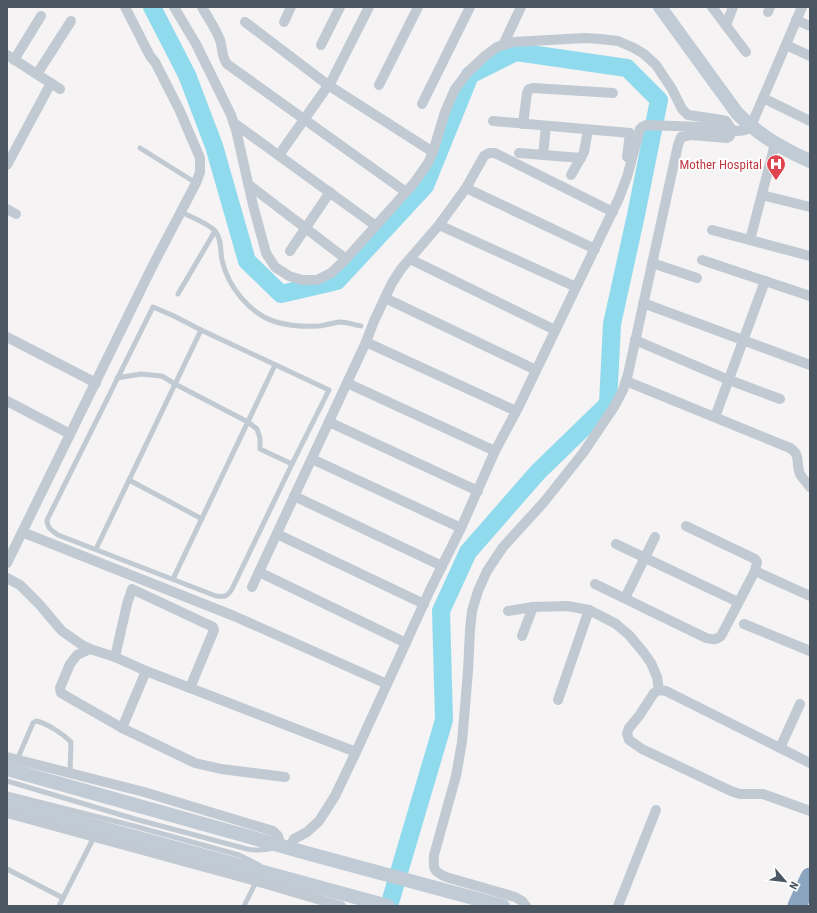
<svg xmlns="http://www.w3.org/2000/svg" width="817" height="913" font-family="'Roboto Condensed',sans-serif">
<rect width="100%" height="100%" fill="#f5f3f3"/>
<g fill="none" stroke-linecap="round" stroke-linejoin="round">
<path stroke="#90daee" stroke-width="18" d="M 152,7 L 187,75 L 214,146 L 247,261 L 281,294 L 337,281 L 425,186 L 470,75 L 516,52 L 627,68 L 659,100 L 636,215 L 612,324 L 608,404 L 538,472 L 468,552 L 441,611 L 444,720 L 389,906"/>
<g stroke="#c1cad2" stroke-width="5">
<path d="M 140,148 L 196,183"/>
<path d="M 181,212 C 191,217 208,223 215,231 C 222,239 220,251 222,260 C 228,287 250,314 276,322 C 290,326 304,327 319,326 C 326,325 333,323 340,322 C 347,322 354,325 361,326"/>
<path d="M 178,294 L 215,231"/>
<path d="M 153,307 L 174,316 L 201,330 L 329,390 L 292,464 L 232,589 C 227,597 225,597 216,596 L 58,535 C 52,531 47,528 47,520 Z"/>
<path d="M 117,378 L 141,374 L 162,376 L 175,384 L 248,422 L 257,429 L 260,438 L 260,449 L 292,464"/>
<path d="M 129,480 L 202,519"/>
<path d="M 96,549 L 201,330"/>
<path d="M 173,579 L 275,365"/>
<path d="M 17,760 L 33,723 L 36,721 C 47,723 63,734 71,742 L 70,773"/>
<path d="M 7,781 L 135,819 L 247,849 C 257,851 265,850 274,848"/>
<path d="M 7,794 L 134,826 L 239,855 L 259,865"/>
<path d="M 7,869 L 63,898"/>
<path d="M 59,906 L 94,837"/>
<path d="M 244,906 L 257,880"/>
</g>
<g stroke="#c1cad2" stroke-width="10">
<path d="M 174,7 L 196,44 L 231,115 L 236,130 L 253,205 L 266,253 L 275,267 L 289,276 L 302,280 L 317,280 L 331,273 L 346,259 L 414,183 L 428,163 L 433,152 L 445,112 L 455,89 L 468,72 L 485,56 L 497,47 L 513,42 L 585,38 L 600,39 L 618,41 L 634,48 L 644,54 L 656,65 L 672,89 L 682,109 L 688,115 L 716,119 L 726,121 L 732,130 L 730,136 L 727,138 L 691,135 L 681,137 L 678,145 L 628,374 L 623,390 L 614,407 L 583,453 L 544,502 L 503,547 L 487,571 L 478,591 L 472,611 L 470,630 L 468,671 L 462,742 L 456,776 L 434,855 C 433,869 433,871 446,877 L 515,897 L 522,901 L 526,906"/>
<path d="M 202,7 C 208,18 216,29 220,40 C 223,49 221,56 227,64 L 406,192"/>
<path d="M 712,7 L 746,52"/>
<path d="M 768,12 L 770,7"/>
<path d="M 796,20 L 810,26"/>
<path d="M 245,22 L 328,85 L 433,152"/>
<path d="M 284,22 L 291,7"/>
<path d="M 726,25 L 733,7"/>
<path d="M 321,45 L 340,7"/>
<path d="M 503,45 L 521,7"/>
<path d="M 786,45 L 810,56"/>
<path d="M 7,55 L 60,89"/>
<path d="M 14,60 L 41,16"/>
<path d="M 37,74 L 71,21"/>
<path d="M 379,85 L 418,7"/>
<path d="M 763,98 L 810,121"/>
<path d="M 422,104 L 470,7"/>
<path d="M 493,121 L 630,133 L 627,157"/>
<path d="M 234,123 L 376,226"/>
<path d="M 523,124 L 527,93 L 529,89 L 533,88 L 613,93"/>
<path d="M 519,153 L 581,158"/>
<path d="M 279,155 L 332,80 L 369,7"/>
<path d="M 543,155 L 546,126"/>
<path d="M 7,165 L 51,83"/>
<path d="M 571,175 L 584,152 L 588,130"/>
<path d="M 249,185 L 346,259"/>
<path d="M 466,188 L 595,249"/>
<path d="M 762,195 L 810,207"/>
<path d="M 7,209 L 16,214"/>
<path d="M 439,225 L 576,287"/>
<path d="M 712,230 L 810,256"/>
<path d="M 750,240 L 775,144"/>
<path d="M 290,251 L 330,192"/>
<path d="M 410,259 L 555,330"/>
<path d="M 702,260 L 810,296"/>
<path d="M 652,263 L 697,278"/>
<path d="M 385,298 L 536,370"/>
<path d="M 643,303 L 810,365"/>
<path d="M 7,337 L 96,383"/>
<path d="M 635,340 L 729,380 L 780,399"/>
<path d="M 366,342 L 516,411"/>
<path d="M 626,381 L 790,448 C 802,456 795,463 800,474 C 803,479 807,483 810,487"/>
<path d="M 347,383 L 495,451"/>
<path d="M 7,401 L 70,434"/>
<path d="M 715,417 L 765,281"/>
<path d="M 329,422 L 478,491"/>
<path d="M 312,459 L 461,528"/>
<path d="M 294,496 L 442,566"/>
<path d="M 22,532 L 234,616 L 387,684"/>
<path d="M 277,534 L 424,604"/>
<path d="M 616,544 L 738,602"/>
<path d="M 7,563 L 152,267 L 196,183 L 200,172 L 200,158 L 179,109 L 155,62 L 150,56 L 125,7"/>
<path d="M 755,571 L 810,596"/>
<path d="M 259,572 L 406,643"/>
<path d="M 7,578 L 20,585 L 40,605 L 50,617 L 62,631 L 82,645 L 90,649 L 115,657 L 146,671 L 356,752"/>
<path d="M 595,584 L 706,638 C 713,640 716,640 721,636 L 755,571 L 757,562 L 755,559 L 686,526"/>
<path d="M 252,587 L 366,342 L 374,321 L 392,283 L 401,269 L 439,225 L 466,188 L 484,156 L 489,153 L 495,153 L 613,212"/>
<path d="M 625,598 L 655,537"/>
<path d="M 508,611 L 533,607 L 567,606 L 589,610 L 601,616 L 616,624 L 629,635 L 644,653 L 651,663 L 657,677 L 659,690"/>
<path d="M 744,624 L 810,651"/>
<path d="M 522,636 L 533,607"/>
<path d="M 90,649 L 77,655 L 70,664 L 60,688 L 61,693 L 122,728 L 195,763 L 221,769 L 285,777"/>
<path d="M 115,657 L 127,604 L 132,589 L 213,627 L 214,630 L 190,688"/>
<path d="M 558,700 L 589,610"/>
<path d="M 122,728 L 146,671"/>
<path d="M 780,748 L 800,704"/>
<path d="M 7,757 L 144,792 L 273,831 L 278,836 L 281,846"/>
<path d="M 810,763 L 666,691 L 659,690 L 654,693 L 639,716 L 629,728 L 627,734 L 629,740 L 642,749 L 731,791 L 740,794 L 763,794 L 810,811"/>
<path d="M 7,813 L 256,881 L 341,906"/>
<path d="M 289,848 L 294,839 L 307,832 L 319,821 L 335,796 L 356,752 L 430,590 L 461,528 L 495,451 L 518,408 L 619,198 L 627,177 L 640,129 L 642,127 L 647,125 L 701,127 L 738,131 L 745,130 L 751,126 L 802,7"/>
<path d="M 618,906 L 656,810"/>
</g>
<g stroke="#c1cbd6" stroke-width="14">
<path d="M 660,7 L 737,113 C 742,118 746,122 751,126 C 769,141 789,152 810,161"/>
<path d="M 7,769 L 310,854 L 503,906"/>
<path d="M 7,802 L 388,906"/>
</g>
<path stroke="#8ba5c1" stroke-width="19" d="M 797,906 L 810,877"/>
</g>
<defs>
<g id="hospital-pin" transform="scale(1)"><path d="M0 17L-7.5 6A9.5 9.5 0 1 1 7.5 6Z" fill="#e0444e" stroke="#fff"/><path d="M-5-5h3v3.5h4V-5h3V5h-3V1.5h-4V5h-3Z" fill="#fff"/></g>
</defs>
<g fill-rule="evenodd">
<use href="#hospital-pin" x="776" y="164"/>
</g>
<g text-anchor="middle" stroke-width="4" stroke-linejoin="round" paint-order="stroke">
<g font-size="13" fill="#be3a42" stroke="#fff" text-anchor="end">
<text x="762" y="169">Mother Hospital</text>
</g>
</g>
<rect width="817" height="913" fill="none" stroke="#4a5661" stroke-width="16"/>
<g transform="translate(785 881) rotate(118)" stroke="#ffffff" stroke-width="3" paint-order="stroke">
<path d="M0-3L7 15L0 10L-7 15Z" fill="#4a5661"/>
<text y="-6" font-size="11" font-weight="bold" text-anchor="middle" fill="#4a5661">N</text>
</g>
</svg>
